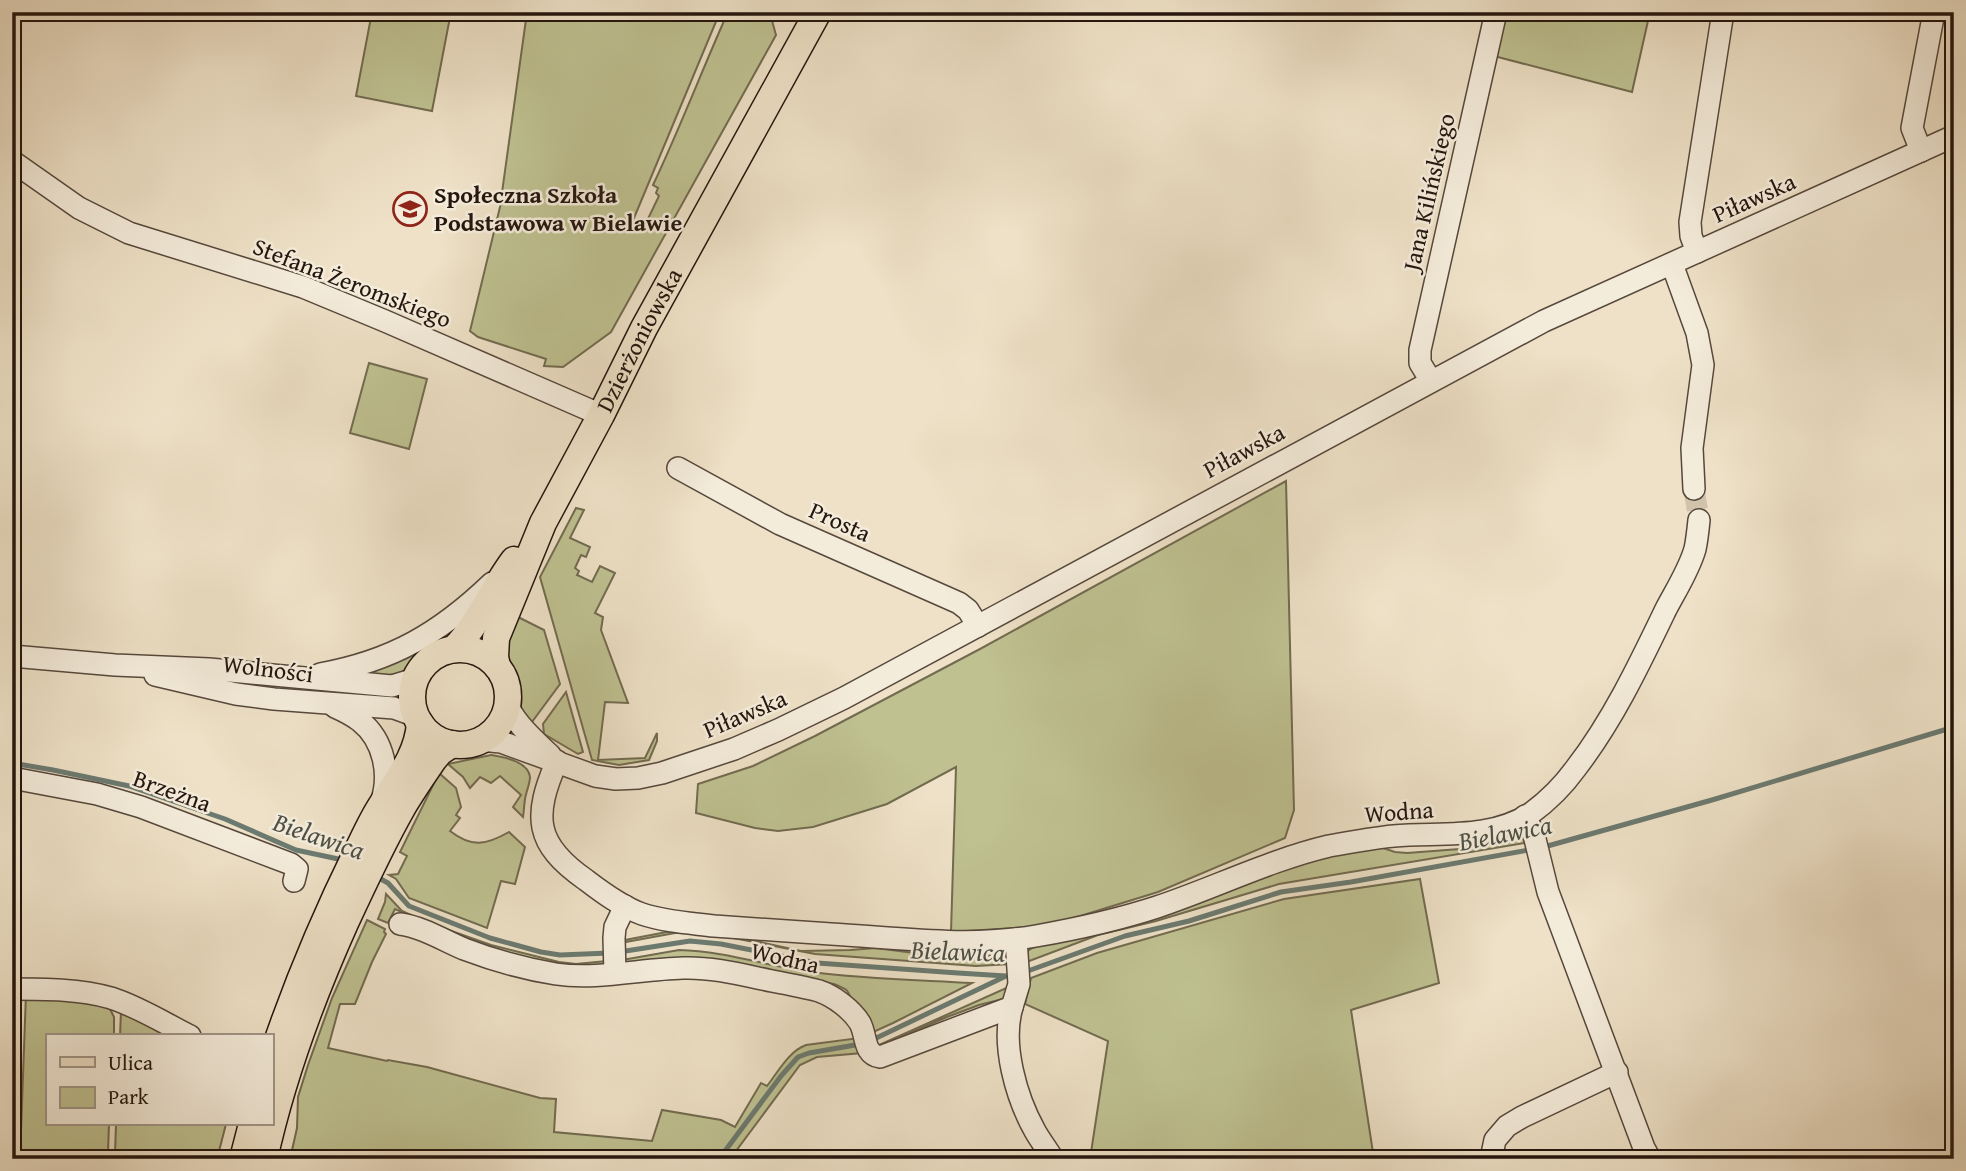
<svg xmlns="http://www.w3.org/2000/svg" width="1966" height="1171" font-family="'Gentium Book Plus',serif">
<rect width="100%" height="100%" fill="#eee1c7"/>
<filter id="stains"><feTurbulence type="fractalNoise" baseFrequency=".00286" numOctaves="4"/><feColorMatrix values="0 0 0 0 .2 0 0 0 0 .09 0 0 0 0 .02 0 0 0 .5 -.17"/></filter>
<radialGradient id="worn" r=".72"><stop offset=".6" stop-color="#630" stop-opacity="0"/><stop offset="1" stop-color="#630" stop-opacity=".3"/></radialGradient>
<g fill="#bfc191" stroke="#726b50" stroke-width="2">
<path d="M 372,12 L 451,12 L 432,111 L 356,96 Z"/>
<path d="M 527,12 L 720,12 L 629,230 L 632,231 L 636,224 L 645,225 L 659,196 L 656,193 L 658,188 L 653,185 C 680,128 702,70 728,12 L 774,12 L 771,17 L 776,35 L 611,332 L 563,367 L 544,366 L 546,359 L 478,337 L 470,331 L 500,207 Z"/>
<path d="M 1503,12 L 1650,12 L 1632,92 L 1494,56 Z"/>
<path d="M 369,363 L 427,379 L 409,449 L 350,433 Z"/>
<path d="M 1286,481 L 1294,810 L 1285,838 L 1158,892 L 1048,926 L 951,932 L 956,767 L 887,804 L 813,827 L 778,831 L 755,828 L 696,813 L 698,784 L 753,766 L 815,736 L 980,649 Z"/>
<path d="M 576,508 L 584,510 L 570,538 L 590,547 L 586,557 L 581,555 L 575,568 L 579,571 L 577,575 L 592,582 L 600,566 L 615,573 L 595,613 L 603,617 L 601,630 L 628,703 L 605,702 L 598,760 L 645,758 L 657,733 L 657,741 L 649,760 L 619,765 L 592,760 L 540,577 Z"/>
<path d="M 470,616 L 452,639 L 429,649 L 410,668 L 399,674 L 391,677 L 353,673 Z"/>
<path d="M 518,617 L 544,630 L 560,684 L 529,726 L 520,711 L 516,684 L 503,647 Z"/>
<path d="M 566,692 L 583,752 L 578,754 L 544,734 L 543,724 Z"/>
<path d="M 491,755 C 503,757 528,761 530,777 C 530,784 526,792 525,799 C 524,805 524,811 523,817 L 513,807 L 521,795 L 500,776 L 491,783 L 480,777 L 470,788 L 463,777 L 448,764 Z"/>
<path d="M 439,773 L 456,788 L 461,807 L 456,815 L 460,818 L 450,831 C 472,848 486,845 509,832 L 525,847 L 515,884 L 501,881 L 487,928 L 409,898 L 396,879 L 389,875 L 398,874 L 407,856 L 400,852 Z"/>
<path d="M 1518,835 L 1522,836 L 1525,843 L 1279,884 L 1156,921 L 1098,935 L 1024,963 L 1025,953 L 1032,948 L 1329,855 L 1380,847 L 1395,852 L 1407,853 L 1460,849 L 1489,839 Z"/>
<path d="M 1420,879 L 1439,983 L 1351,1010 L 1374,1159 L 1090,1159 L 1108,1041 L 1025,1004 L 1031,978 L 1097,953 L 1284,899 Z"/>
<path d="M 386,894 L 402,911 L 426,922 L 491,945 L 559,962 L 576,964 L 607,961 L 603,966 L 556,966 L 469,942 L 395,909 L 388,923 L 378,919 L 385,902 Z"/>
<path d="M 367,920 L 385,929 L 384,932 L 386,934 L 372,962 L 355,1004 L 340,1004 L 328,1048 L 387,1061 L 388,1060 L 427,1067 L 540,1098 L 556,1099 L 554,1132 L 652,1141 L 662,1110 L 721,1120 L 735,1127 L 761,1083 L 767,1086 C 778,1072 789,1051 806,1045 L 859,1038 L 862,1053 L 817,1057 L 800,1065 L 730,1159 L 290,1159 L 297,1128 L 298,1097 L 308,1065 L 332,998 Z"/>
<path d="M 677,930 L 719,933 L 801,951 L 850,950 L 876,948 L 922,954 L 1007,956 L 1011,964 L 976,966 L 815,954 L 718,935 L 695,933 L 675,933 L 621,943 L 622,941 L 625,940 Z"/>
<path d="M 679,950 C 725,951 767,966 811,972 C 864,979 919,980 972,983 L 893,1023 L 873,1032 L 877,1046 L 1013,985 L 1011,994 L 1007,998 L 979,1005 L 947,1017 L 903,1036 L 886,1048 L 879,1049 L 874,1047 C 869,1038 869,1027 864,1019 C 861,1014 855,1010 853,1005 C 847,990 851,991 834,984 L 715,962 L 683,960 L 629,966 L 624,964 L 622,960 Z"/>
<path d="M 26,993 L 109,1007 L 114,1017 L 114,1036 L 47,1036 L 47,1124 L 109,1124 L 108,1152 L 115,1153 L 116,1124 L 226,1124 L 217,1159 L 20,1159 Z"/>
<path d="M 121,1011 L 184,1036 L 120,1036 Z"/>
</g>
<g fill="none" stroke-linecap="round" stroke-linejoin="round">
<g stroke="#6b7a70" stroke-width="5">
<path d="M 12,763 L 53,770 L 129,786 L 225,819 L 296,850 L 343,860"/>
<path d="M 1544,847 L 1712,800 L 1954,727"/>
<path d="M 377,877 L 388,883 L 409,906 L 490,938 L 541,952 L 560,955 L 609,953"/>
<path d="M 619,952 L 690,941 L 721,944 L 817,963 L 958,973 L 1006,976 L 1015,974"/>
<path d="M 1025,972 L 1125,936 L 1189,921 L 1281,892 L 1351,882 L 1534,849"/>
<path d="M 870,1041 L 1004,977"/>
<path d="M 719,1159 L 781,1076 L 798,1057 L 809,1053 L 861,1044"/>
</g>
<path stroke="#d0c2ab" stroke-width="21" stroke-dasharray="21 10" stroke-linecap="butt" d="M 1694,489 L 1699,520"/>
<g stroke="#56483c" stroke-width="24">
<g id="minor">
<path d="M 1921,151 L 1912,128 L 1934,12"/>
<path d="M 12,161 L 79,208 L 129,233 L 303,287 L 385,321 L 601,415"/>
<path d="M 1697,252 L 1691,236 L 1690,222 L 1723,12"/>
<path d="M 1672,264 L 1697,333 L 1703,365 L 1692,448 L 1694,489"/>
<path d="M 1431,381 L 1420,363 L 1420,350 L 1496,12"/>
<path d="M 678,468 L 780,524 L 959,603 L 968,610 L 978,626"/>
<path d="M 12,656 L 115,665 L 209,669 L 392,686 L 415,679"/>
<path d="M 320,674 C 392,661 440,633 492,583"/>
<path d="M 155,675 L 236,694 L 274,699 L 394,708 L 416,716"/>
<path d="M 507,705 C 518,726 534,740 550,755"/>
<path d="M 335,707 C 344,711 352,715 360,721 C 384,740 391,775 381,803"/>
<path d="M 480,740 L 501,742 L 595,776 L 616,779 L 638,778 L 662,773 L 734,749 L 778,730 L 844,698 L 1544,321 L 1954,136"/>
<path d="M 557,761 C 533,816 534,844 586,880 C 603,893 622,907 642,914 C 666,922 690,923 714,926 C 753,929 792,931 831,934 C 899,938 969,948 1036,936 C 1076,929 1117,920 1157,907 C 1214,888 1270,860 1329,846 C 1351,842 1373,838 1394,836 C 1440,832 1489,840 1530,814 C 1548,801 1563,786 1576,768 C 1613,720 1640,663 1666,609 C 1676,590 1689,570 1695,549 C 1697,540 1698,530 1699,520"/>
<path d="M 12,778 L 97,794 L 141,807 L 291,864 L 297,869 L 294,881"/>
<path d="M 1525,816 L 1534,835 L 1548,892 L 1644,1148 L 1650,1159"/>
<path d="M 400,924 C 422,927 443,940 464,949 C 493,960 525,969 556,974 C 597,980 641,969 683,968 C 713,967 743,975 772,981 C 788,984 804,987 819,991 C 834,996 852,1010 860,1023 C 867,1036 863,1054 880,1057 L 1012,1007 L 1019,984 L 1016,939"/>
<path d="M 615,973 L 614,938 L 615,927 L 625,906"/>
<path d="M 12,989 C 44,989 80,989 111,998 C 139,1007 164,1023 190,1036"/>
<path d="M 1012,1007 C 1001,1044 1016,1097 1035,1131 C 1040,1140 1047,1149 1053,1159"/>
<path d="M 1491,1159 L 1495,1140 L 1507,1126 L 1522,1117 L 1617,1072"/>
</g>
</g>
<g stroke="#24150e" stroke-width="29">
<g id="major">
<path d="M 454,649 C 479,624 492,589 514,560"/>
<circle cx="460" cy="697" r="48"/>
<path id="s1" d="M 497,666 L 495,657 L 496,638 L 543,523 L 601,415 L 644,328 L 818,12"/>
<path d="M 271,1060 C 295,988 324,919 357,852 C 364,837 371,822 379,809 C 396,781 418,756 420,723"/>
<path d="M 243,1159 L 252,1124"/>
<path d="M 264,1159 C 282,1077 311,999 345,923 C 363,884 381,845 402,808 C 412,791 423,775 434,759 L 440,752 L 452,744"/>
</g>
</g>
<use href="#minor" stroke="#f4ecdb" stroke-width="21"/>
<use href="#major" stroke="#eee1c7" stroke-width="26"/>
</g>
<defs>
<g id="school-ring" transform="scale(1.75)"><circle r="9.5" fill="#f4ecdb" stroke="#8f2418" stroke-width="1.5"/><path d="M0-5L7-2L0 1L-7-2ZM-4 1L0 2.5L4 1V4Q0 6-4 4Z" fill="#8f2418"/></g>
</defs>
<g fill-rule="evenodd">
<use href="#school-ring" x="410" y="209"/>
</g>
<g text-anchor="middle" stroke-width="5" stroke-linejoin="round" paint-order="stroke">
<g font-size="24" fill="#24150e" stroke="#f4ecdb">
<text transform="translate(1429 192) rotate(-77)" y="8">Jana Kilińskiego</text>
<text transform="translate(1754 198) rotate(-24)" y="8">Piławska</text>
<text transform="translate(352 283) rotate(21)" y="8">Stefana Żeromskiego</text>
<text dy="8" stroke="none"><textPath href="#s1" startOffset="359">Dzierżoniowska</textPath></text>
<text transform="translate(1244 451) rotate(-28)" y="8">Piławska</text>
<text transform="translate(840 522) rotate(24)" y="8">Prosta</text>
<text transform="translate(268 669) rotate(7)" y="8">Wolności</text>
<text transform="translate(745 714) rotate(-23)" y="8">Piławska</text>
<text transform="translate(172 791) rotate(20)" y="8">Brzeżna</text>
<text transform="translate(1399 812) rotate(-4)" y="8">Wodna</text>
<text transform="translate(785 958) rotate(13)" y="8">Wodna</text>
</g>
<g font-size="24" font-weight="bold" fill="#24150e" stroke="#f4ecdb" text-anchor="start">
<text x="434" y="203">Społeczna Szkoła<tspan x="434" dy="28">Podstawowa w Bielawie</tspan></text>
</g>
<g font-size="26" font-style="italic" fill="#4d5047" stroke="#f4ecdb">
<text transform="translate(1505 833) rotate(-11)" y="9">Bielawica</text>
<text transform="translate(319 836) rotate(19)" y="9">Bielawica</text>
<text transform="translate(958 951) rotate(2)" y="9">Bielawica</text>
</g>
</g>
<rect width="1966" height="1171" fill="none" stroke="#eee1c7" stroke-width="42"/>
<rect x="14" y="14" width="1938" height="1143" fill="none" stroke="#24150e" stroke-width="3.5"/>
<rect x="21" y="21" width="1924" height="1129" fill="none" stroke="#24150e" stroke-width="2"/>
<rect x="46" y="1034" width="228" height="91" fill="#f4ecdb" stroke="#a19689" stroke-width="2"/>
<rect x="60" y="1057" width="35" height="10" fill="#eee1c7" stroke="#a19689" stroke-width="2"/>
<text x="108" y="1070" font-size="21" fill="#24150e">Ulica</text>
<rect x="60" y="1087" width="35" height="21" fill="#bfc191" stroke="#a19689" stroke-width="2"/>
<text x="108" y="1104" font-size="21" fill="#24150e">Park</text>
<rect width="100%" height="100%" filter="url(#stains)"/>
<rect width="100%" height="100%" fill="url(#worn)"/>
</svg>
